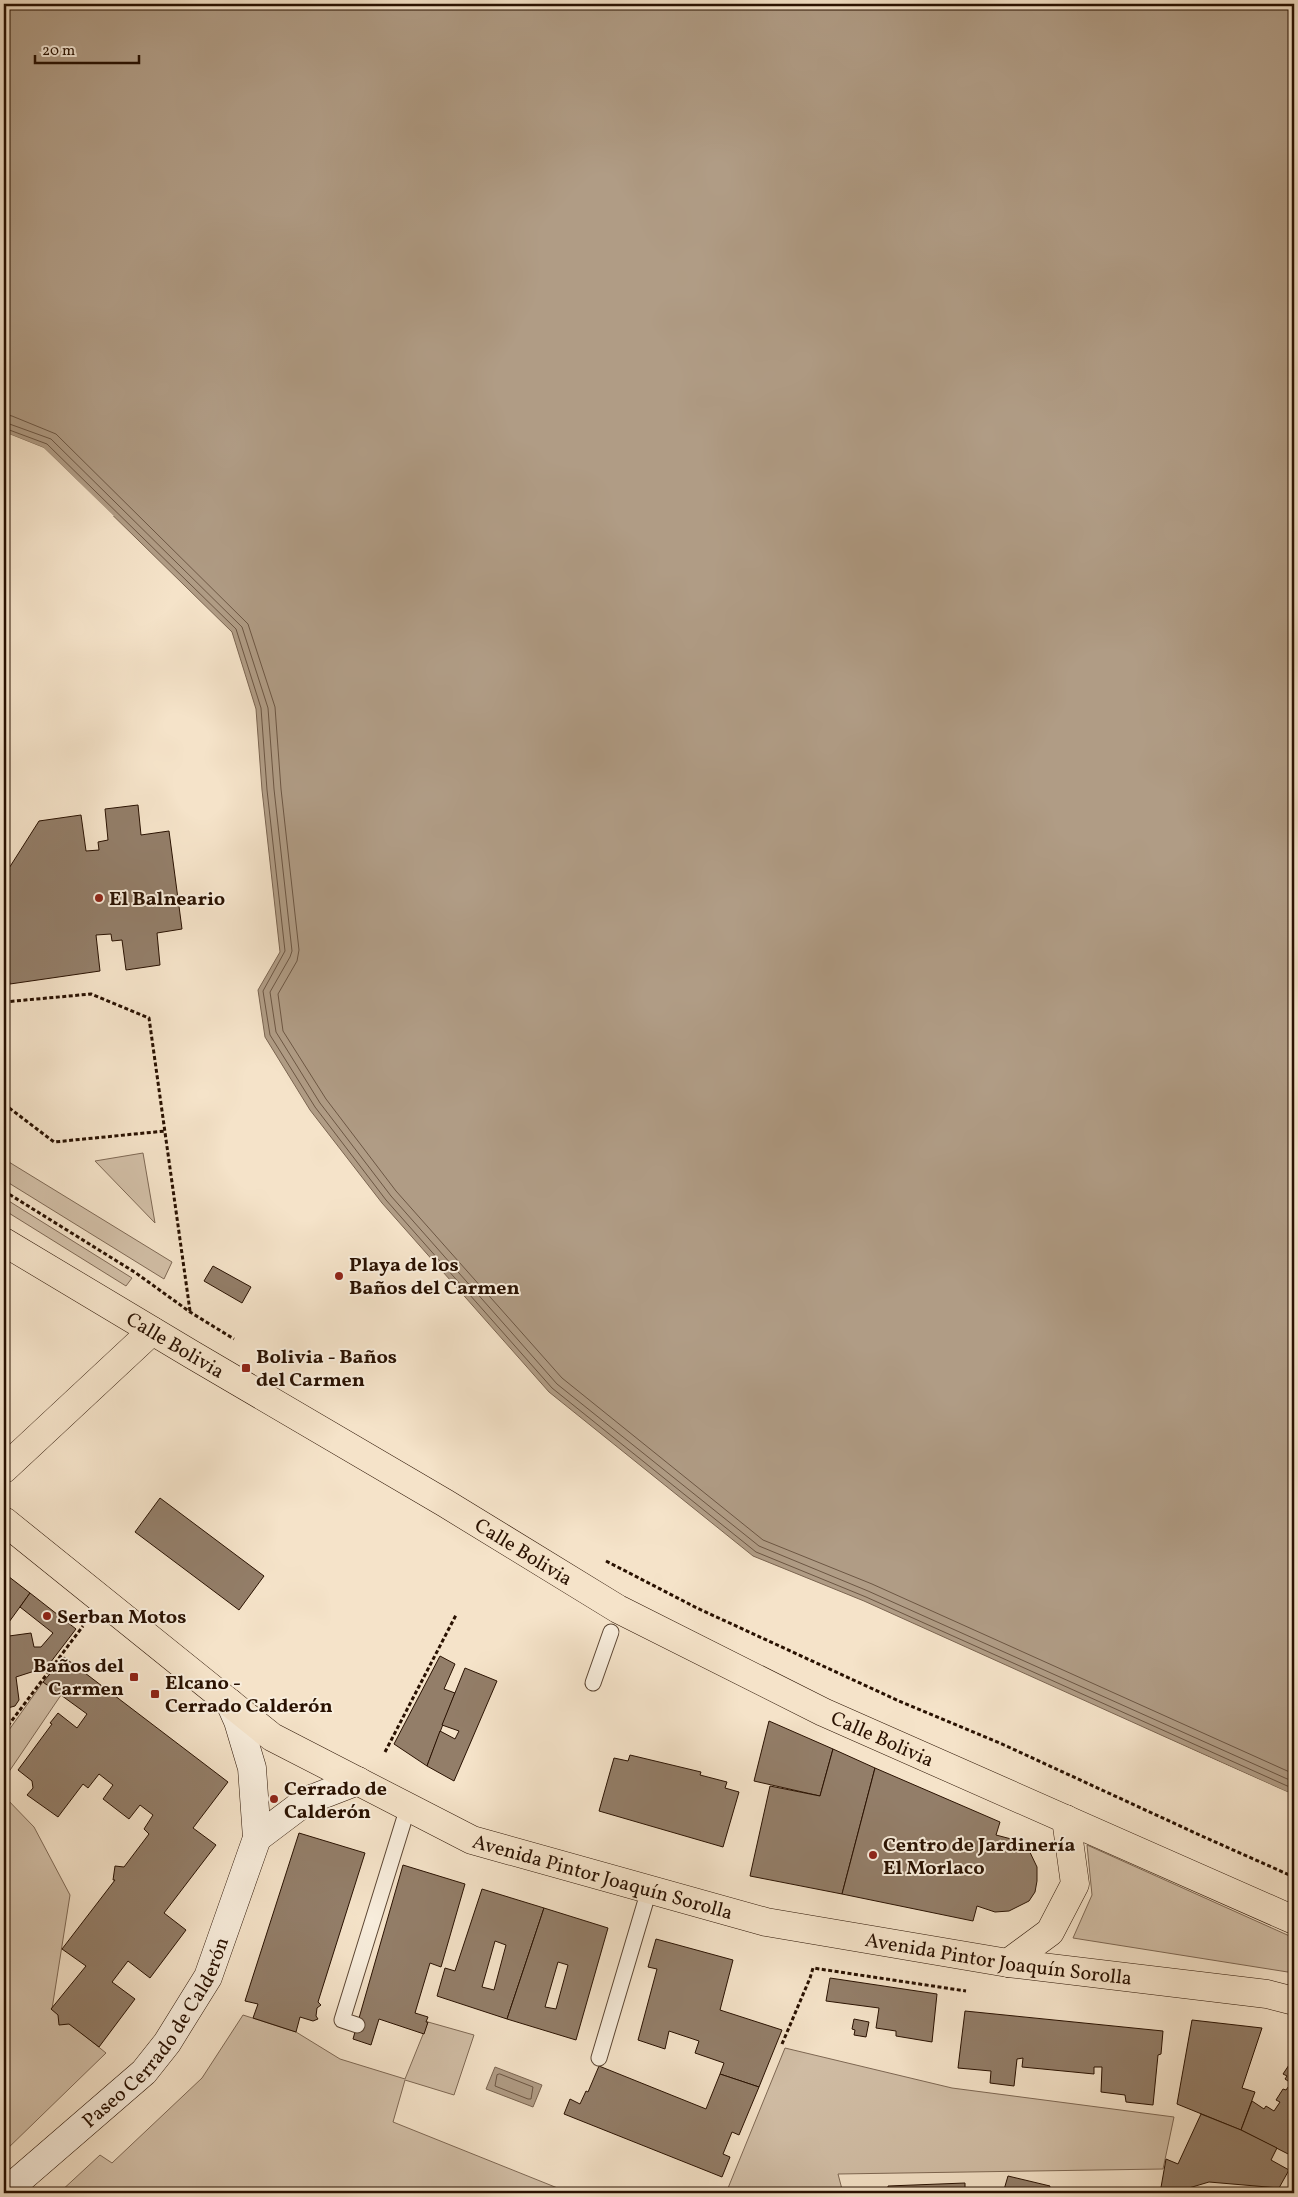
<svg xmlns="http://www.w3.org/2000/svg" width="1298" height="2197" font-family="Vollkorn,serif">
<rect width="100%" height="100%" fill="#f5e3c9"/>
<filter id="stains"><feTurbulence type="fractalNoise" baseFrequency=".004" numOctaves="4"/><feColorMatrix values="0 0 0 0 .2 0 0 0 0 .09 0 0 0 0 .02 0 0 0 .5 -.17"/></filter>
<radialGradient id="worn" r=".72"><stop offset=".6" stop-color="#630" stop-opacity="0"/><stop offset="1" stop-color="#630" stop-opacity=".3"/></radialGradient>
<g fill="#d2bfa7" stroke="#7e6854">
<path d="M 143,1153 L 155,1223 L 95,1161 Z"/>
<path d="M 4,1159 L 172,1262 L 164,1279 L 4,1180 Z"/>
<path d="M 4,1198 L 132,1278 L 126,1286 L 4,1210 Z"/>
<path d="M 43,1682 L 61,1695 L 4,1779 L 4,1737 Z"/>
<path d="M 4,1796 L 34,1827 L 70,1895 L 52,2009 L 106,2053 L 4,2152 Z"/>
<path d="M 1087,1845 L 1294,1938 L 1294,1973 L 1073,1938 L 1092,1895 Z"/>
<path d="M 243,2015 L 296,2032 L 340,2059 L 405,2079 L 428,2022 L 474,2035 L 454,2095 L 405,2080 L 393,2122 L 570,2193 L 59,2193 L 100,2155 L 112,2163 L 202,2078 Z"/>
<path d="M 785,2048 L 952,2088 L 1174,2117 L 1163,2169 L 838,2174 L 843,2193 L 726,2193 Z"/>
</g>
<g fill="#b09c85" stroke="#7a6450">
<path d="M 4,4 L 1294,4 L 1294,1795 L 864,1601 L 753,1556 L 549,1392 L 382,1203 L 310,1110 L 265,1037 L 258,990 L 280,952 L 262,790 L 256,709 L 232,632 L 44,448 L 4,432 Z"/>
<path d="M 495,2067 L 542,2085 L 533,2107 L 486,2089 Z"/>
</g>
<g fill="#f5e3c9">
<path d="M 4,432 L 44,448 L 114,516 L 111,516 L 42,450 L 4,435 Z"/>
<path d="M 939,1638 L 1294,1795 L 1294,1797 L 1117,1718 Z"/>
</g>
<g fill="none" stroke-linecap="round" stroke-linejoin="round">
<g stroke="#6c5643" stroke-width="1">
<path d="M 4,414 L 12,416 L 56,434 L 248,624 L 275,707 L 281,789 L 299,950 L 297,961 L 278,994 L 283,1031 L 326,1099 L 396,1191 L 562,1378 L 763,1540 L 872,1584 L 1294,1774"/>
<path d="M 4,422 L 51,439 L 242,627 L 268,708 L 274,789 L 292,951 L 290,957 L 270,992 L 276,1032 L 320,1103 L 391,1196 L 557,1384 L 759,1546 L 868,1591 L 1294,1782"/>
<path d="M 4,428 L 47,444 L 236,629 L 261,708 L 267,790 L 285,951 L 263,991 L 270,1035 L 315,1107 L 386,1200 L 552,1388 L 756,1552 L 866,1597 L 1294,1789"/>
<path d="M 500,2074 L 533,2087 L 531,2099 L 528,2099 L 495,2086 L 497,2075 Z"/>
</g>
</g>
<g fill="#937e69" stroke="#291101" fill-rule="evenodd">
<path d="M 138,805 L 141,835 L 169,831 L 182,929 L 157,933 L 160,965 L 126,970 L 122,940 L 112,941 L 111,934 L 96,935 L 100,971 L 10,984 L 4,949 L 4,876 L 39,821 L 81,815 L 86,851 L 99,850 L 98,842 L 108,840 L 105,809 Z"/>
<path d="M 213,1266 L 251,1287 L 242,1303 L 204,1281 Z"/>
<path d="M 160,1498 L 264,1576 L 239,1610 L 135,1532 Z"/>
<path d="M 4,1573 L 30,1593 L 4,1629 Z"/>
<path d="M 30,1593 L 76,1629 L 47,1667 L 16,1677 L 19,1700 L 15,1706 L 4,1709 L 4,1643 L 9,1636 L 31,1633 L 34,1647 L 41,1647 L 53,1633 L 20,1607 Z"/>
<path d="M 440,1656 L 455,1664 L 444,1689 L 455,1693 L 427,1766 L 394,1744 Z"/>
<path d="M 64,1657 L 228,1782 L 193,1828 L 216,1845 L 164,1913 L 186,1930 L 150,1978 L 128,1961 L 112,1982 L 135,1999 L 99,2047 L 69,2024 L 59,2025 L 58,2015 L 51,2009 L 86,1966 L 62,1949 L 115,1880 L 113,1880 L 115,1866 L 124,1867 L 149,1834 L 144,1829 L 153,1815 L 140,1805 L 129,1819 L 103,1799 L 113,1785 L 99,1774 L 88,1788 L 83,1784 L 58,1817 L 27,1795 L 33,1788 L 32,1781 L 18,1770 L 52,1724 L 50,1723 L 58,1713 L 77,1728 L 87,1714 L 43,1682 Z"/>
<path d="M 465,1668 L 497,1681 L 454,1781 L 427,1766 L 440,1731 L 455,1739 L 459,1731 L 442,1725 Z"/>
<path d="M 769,1721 L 833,1749 L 820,1796 L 754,1781 Z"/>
<path d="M 833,1749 L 875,1768 L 842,1894 L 750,1876 L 770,1786 L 820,1796 Z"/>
<path d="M 630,1755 L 701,1772 L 700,1775 L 727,1782 L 725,1788 L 739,1792 L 723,1847 L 599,1811 L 614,1758 L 628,1761 Z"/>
<path d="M 875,1768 L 1000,1822 L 996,1835 L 1015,1840 L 1027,1846 L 1037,1867 L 1037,1881 L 1035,1892 L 1029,1901 L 1009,1911 L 995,1912 L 977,1906 L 973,1921 L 842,1894 Z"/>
<path d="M 299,1833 L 365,1853 L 318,2002 L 321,2005 L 317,2008 L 316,2016 L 318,2019 L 313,2021 L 300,2017 L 296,2032 L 253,2018 L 258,2004 L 245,2001 Z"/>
<path d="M 403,1865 L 465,1884 L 441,1967 L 430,1963 L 415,2013 L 428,2017 L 426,2022 L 428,2022 L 424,2034 L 379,2019 L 371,2045 L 353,2039 Z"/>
<path d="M 482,1889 L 544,1908 L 507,2019 L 437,1996 L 445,1968 L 455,1971 ZM 495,1941 L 506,1945 L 494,1990 L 482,1987 Z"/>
<path d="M 544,1908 L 608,1928 L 576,2040 L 507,2019 ZM 558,1962 L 568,1965 L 556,2009 L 545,2007 Z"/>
<path d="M 656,1939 L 733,1960 L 720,2010 L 782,2030 L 759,2087 L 720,2074 L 724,2063 L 695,2053 L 699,2041 L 669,2031 L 665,2049 L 638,2040 L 657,1969 L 648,1967 Z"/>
<path d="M 830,1978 L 937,1994 L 932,2042 L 896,2036 L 896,2031 L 876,2028 L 879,2008 L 826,2001 Z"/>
<path d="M 965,2011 L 1163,2031 L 1161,2054 L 1158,2055 L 1153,2105 L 1126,2102 L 1125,2095 L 1101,2092 L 1102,2067 L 1094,2067 L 1094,2074 L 1022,2067 L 1023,2058 L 1017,2059 L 1014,2086 L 990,2083 L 991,2071 L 958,2068 Z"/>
<path d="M 854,2019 L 869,2022 L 866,2037 L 854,2035 L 855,2030 L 852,2029 Z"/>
<path d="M 1192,2020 L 1262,2028 L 1242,2088 L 1255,2092 L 1241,2130 L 1177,2104 Z"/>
<path d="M 1291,2062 L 1294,2063 L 1294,2157 L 1241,2130 L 1252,2101 L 1264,2109 L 1266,2106 L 1274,2111 L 1280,2102 L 1276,2100 L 1283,2089 L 1286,2090 L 1291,2083 L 1285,2079 L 1287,2076 L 1283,2074 Z"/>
<path d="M 599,2066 L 706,2109 L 720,2074 L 759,2087 L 739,2135 L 732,2132 L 723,2154 L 730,2157 L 722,2177 L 564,2114 L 570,2099 L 580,2104 L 586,2091 L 588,2092 Z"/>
<path d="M 1201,2114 L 1241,2130 L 1277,2148 L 1271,2160 L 1289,2170 L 1279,2188 L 1209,2182 L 1172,2193 L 1160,2193 L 1166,2159 L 1178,2164 Z"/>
<path d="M 1008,2176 L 1050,2186 L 1049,2191 L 1055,2193 L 1003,2193 Z"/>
<path d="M 965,2183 L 965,2193 L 888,2193 L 888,2186 Z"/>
</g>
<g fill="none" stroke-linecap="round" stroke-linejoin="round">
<g stroke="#5c4633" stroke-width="17">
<g id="lane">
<path d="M 593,1683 L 611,1632"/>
<path d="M 357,2025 L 342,2020 L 408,1807"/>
<path d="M 599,2058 L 649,1890"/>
</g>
</g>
<g stroke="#291101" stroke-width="29">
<g id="secondary">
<path d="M 257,1838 L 306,1801 L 358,1781"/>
<path id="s1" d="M 4,2193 L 144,2072 L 167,2043 L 208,1977 L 257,1838 L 252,1768 L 238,1721 L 230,1703"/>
</g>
</g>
<g stroke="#291101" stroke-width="29">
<g id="primary">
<path id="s2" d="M 4,1242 L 191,1354 L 445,1503 L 618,1609 L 823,1712 L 1294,1920"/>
<path d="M 4,1469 L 152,1331"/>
<path id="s3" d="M 4,1521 L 272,1737 L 472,1840 L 766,1922 L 1008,1963 L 1267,1994 L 1294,2001"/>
<path d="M 1008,1963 L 1050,1932 L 1075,1884 L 1066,1819"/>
</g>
</g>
<g stroke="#291101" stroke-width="3" stroke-dasharray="4 2.5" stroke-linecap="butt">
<path d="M 4,1002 L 91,994 L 149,1018 L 190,1311"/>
<path d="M 4,1104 L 54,1142 L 165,1131"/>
<path d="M 4,1191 L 136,1273 L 190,1312 L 234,1339"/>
<path d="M 606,1561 L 697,1608 L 899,1701 L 1002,1744 L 1204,1837 L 1294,1877"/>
<path d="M 4,1731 L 83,1626"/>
<path d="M 385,1752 L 456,1615"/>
<path d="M 782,2044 L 810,1978 L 813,1968 L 966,1991"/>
</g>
<use href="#lane" stroke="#f8eddc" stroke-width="15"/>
<use href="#secondary" stroke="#f8eddc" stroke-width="28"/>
<use href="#primary" stroke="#f5e3c9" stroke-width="28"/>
</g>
<g fill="#8f2418" stroke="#f8eddc" stroke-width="2">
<circle cx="99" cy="898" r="5"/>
<circle cx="339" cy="1276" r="5"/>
<rect x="241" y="1363" width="10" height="10" rx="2.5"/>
<circle cx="47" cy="1616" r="5"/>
<rect x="129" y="1672" width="10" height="10" rx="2.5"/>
<rect x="150" y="1689" width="10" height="10" rx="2.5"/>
<circle cx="274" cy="1799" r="5"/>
<circle cx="873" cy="1855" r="5"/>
</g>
<g text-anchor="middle" stroke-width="4" stroke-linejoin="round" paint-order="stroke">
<g font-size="20" font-weight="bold" fill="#291101" stroke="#f8eddc" text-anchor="start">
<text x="109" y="905">El Balneario</text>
<text x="349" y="1271">Playa de los<tspan x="349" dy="23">Baños del Carmen</tspan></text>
<text x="256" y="1363">Bolivia - Baños<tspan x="256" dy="23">del Carmen</tspan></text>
<text x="57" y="1623">Serban Motos</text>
<text x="124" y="1672" text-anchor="end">Baños del<tspan x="124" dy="23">Carmen</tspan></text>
<text x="165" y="1689">Elcano -<tspan x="165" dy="23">Cerrado Calderón</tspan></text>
<text x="284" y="1795">Cerrado de<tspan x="284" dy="23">Calderón</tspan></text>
<text x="883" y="1851">Centro de Jardinería<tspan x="883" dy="23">El Morlaco</tspan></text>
</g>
<g font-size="20" fill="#291101" stroke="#f8eddc">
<text dy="7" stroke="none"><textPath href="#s2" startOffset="200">Calle Bolivia</textPath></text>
<text dy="7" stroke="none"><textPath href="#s2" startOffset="605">Calle Bolivia</textPath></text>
<text dy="7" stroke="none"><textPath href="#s2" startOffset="1010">Calle Bolivia</textPath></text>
<text dy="7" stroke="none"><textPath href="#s3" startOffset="705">Avenida Pintor Joaquín Sorolla</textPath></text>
<text dy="7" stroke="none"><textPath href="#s3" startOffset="1110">Avenida Pintor Joaquín Sorolla</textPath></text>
<text dy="7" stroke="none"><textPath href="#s1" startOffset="224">Paseo Cerrado de Calderón</textPath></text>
</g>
</g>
<rect width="1298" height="2197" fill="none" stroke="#f5e3c9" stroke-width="20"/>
<rect x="5" y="5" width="1288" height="2187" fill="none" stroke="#291101" stroke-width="2.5"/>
<rect x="10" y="10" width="1278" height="2177" fill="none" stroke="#291101"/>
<path d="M35 55v8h104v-8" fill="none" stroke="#291101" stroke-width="2.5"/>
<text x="42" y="55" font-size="15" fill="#291101" stroke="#f8eddc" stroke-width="4" paint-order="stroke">20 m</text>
<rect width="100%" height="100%" filter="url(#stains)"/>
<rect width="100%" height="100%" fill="url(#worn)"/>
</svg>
